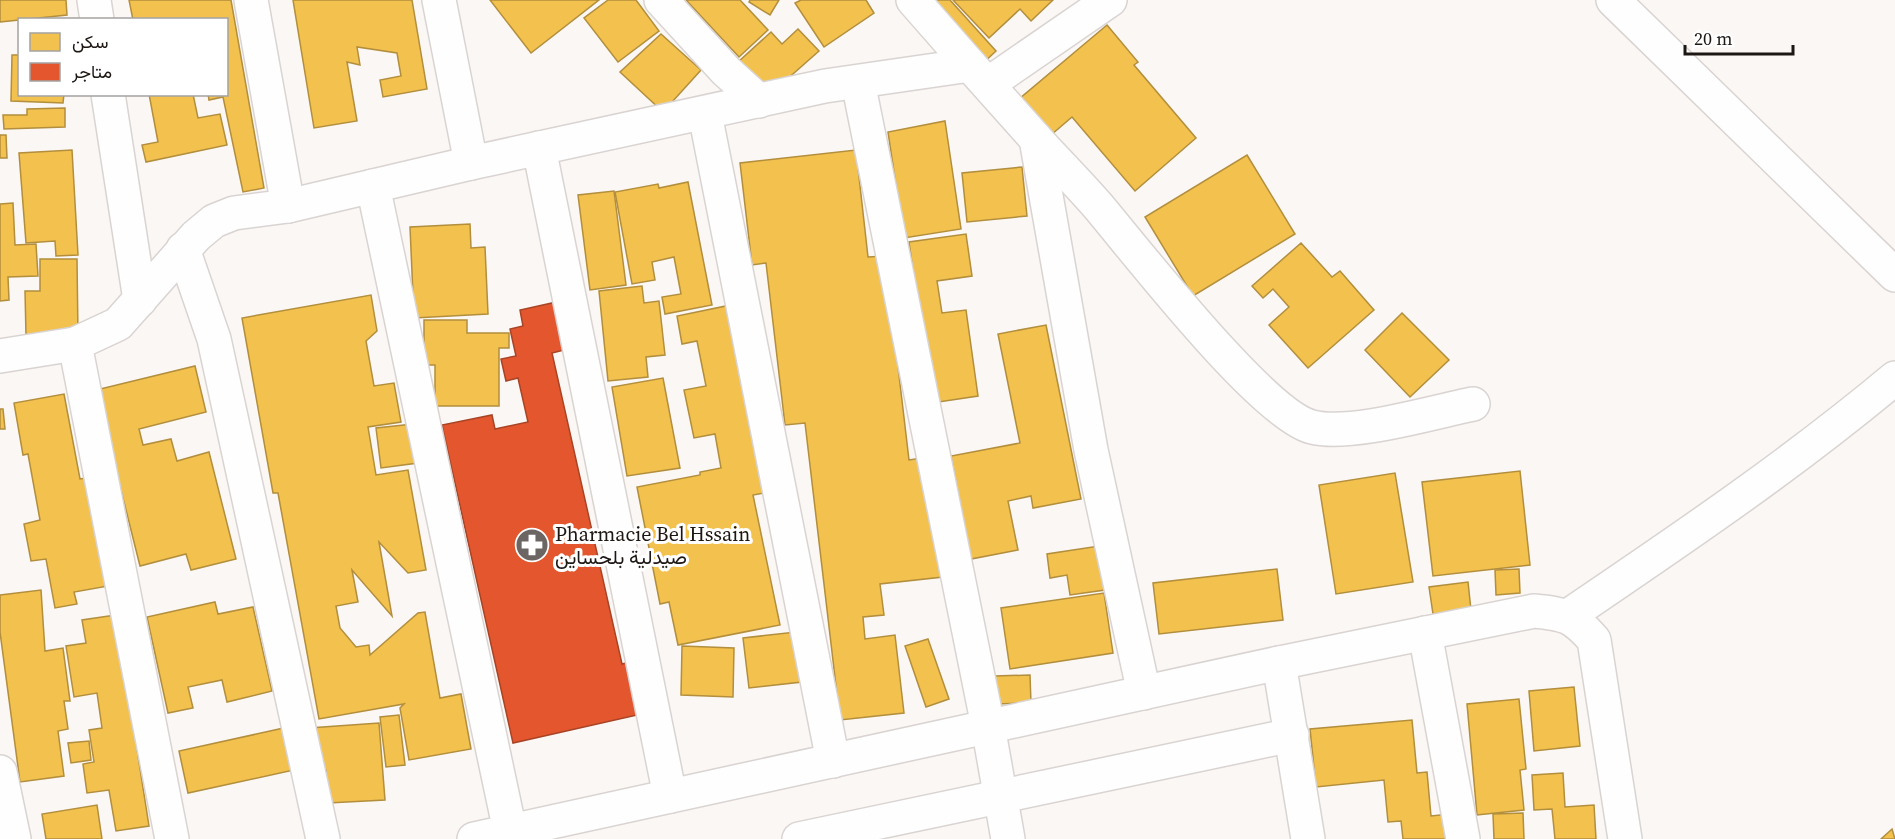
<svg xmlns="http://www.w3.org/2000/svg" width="1895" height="839" font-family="'Source Serif 4',Vazirmatn,serif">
<rect width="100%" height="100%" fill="#fbf7f5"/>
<g fill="#f2c14e" stroke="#b28e3d" stroke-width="1.5">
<path d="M 0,0 L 66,0 L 67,15 L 0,22 Z"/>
<path d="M 129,0 L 231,0 L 264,188 L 243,192 L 223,97 L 209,100 L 208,94 L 226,94 L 226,20 L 133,20 Z"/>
<path d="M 293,0 L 412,0 L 427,89 L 383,97 L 380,80 L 401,76 L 397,53 L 357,47 L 360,65 L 347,62 L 357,121 L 314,128 Z"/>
<path d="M 490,0 L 599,0 L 531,53 Z"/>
<path d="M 608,0 L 636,0 L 659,31 L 618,62 L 584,18 Z"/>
<path d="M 686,0 L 740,0 L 768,30 L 739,57 Z"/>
<path d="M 750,0 L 779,0 L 770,15 L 749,2 Z"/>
<path d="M 801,0 L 866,0 L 874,13 L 824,47 L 795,3 Z"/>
<path d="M 919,0 L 950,0 L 996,51 L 979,67 Z"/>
<path d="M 953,0 L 1053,0 L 1031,21 L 1020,9 L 989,38 Z"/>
<path d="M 1107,25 L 1138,62 L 1134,65 L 1196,138 L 1135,191 L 1072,117 L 1044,141 L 1013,104 Z"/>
<path d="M 798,29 L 819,51 L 768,96 L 738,62 L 771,32 L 782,44 Z"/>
<path d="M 661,34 L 701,70 L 663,112 L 620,72 Z"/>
<path d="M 12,55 L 20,55 L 20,94 L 64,94 L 63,103 L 11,101 Z"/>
<path d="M 149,94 L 193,94 L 198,118 L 220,114 L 227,145 L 146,162 L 142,145 L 158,142 Z"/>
<path d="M 65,108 L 65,127 L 4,129 L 3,115 L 27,115 L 27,109 Z"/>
<path d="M 945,121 L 961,229 L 904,238 L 888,132 Z"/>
<path d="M 0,135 L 6,135 L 7,158 L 0,158 Z"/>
<path d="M 72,150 L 78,255 L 56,256 L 55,241 L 26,243 L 19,153 Z"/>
<path d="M 856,150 L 868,257 L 885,256 L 909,460 L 928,457 L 943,577 L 880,584 L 884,615 L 863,617 L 865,639 L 895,635 L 904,713 L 840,720 L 805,423 L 785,425 L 766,263 L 752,265 L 740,163 Z"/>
<path d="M 1247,155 L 1295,234 L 1193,296 L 1145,217 Z"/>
<path d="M 1022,167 L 1027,216 L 967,222 L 962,173 Z"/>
<path d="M 688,182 L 712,305 L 665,314 L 662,297 L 681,294 L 674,257 L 652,262 L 655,280 L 632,284 L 615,192 L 658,184 L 659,188 Z"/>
<path d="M 614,191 L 626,285 L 590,290 L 578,195 Z"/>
<path d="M 13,203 L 15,245 L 36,244 L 38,276 L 8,277 L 9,300 L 0,301 L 0,204 Z"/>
<path d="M 470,224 L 471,248 L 485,247 L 488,314 L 414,318 L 410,227 Z"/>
<path d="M 966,234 L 972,276 L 937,281 L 942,313 L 966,310 L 978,396 L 932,403 L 909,242 Z"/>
<path d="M 1301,243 L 1332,277 L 1340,271 L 1374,310 L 1308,368 L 1269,325 L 1289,307 L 1273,289 L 1263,298 L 1252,286 Z"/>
<path d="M 40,259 L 77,259 L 78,336 L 26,336 L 25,291 L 40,291 Z"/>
<path d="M 642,286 L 644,303 L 659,301 L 665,355 L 646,357 L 648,377 L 608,381 L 599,291 Z"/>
<path d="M 371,295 L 377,331 L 366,341 L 374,386 L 394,383 L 401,422 L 368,427 L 376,475 L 408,470 L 426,570 L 408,573 L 379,542 L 392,616 L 352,570 L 358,602 L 336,606 L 340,628 L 356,647 L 369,645 L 370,655 L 418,613 L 425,612 L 440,698 L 461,694 L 471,749 L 409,760 L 400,708 L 404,704 L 319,719 L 278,493 L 273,493 L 242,318 Z"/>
<path d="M 726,306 L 764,493 L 753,495 L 780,625 L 678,645 L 669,602 L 660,604 L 637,487 L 700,475 L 700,472 L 721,468 L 715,434 L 694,438 L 684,390 L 706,386 L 697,341 L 682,344 L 677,316 Z"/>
<path d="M 1402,313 L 1449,360 L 1410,397 L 1365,350 Z"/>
<path d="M 424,320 L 467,320 L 467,333 L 509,333 L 509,348 L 499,348 L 499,406 L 435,406 L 435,365 L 424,365 Z"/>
<path d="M 1046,325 L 1081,499 L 1033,508 L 1031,496 L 1008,501 L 1018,550 L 971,559 L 951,456 L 1020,443 L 998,334 Z"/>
<path d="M 195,366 L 206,412 L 139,429 L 143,445 L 171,439 L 177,461 L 209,452 L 236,559 L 191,570 L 186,554 L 140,566 L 96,390 Z"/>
<path d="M 663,378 L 680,468 L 627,476 L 612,387 Z"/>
<path d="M 64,394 L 80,479 L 94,477 L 114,585 L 74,592 L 77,604 L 55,608 L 46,559 L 31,561 L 24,524 L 40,520 L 28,454 L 23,455 L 14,403 Z"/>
<path d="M 0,409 L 3,409 L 5,429 L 0,429 Z"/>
<path d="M 413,424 L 418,463 L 381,468 L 376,428 Z"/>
<path d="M 1520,471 L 1530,565 L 1433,576 L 1422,482 Z"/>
<path d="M 1395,473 L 1413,582 L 1336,594 L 1319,485 Z"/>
<path d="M 1099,546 L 1105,590 L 1070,595 L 1067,575 L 1050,578 L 1047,554 Z"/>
<path d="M 1277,569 L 1283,620 L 1159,634 L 1153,583 Z"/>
<path d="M 1519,569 L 1520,593 L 1496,595 L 1495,570 Z"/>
<path d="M 1468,582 L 1471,610 L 1433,614 L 1429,587 Z"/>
<path d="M 41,590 L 45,651 L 63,648 L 70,701 L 64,701 L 68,729 L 58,731 L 64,776 L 20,782 L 0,632 L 0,595 Z"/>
<path d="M 1104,593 L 1113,653 L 1010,669 L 1001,608 Z"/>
<path d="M 215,602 L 218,614 L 253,607 L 272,691 L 227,702 L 222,680 L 188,687 L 193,708 L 168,713 L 147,617 Z"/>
<path d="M 122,614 L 142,743 L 136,743 L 149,826 L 116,831 L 109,790 L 87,793 L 83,764 L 94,762 L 89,730 L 102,728 L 97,693 L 74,697 L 66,646 L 86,643 L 82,620 Z"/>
<path d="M 796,632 L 802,682 L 749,688 L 743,638 Z"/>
<path d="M 928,639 L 949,699 L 926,707 L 905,646 Z"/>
<path d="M 682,646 L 734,648 L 733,697 L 681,695 Z"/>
<path d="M 1030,675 L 1031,703 L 996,704 L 995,676 Z"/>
<path d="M 1574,687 L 1580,746 L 1534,751 L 1529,691 Z"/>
<path d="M 1519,699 L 1526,769 L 1520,770 L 1524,810 L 1477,815 L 1467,704 Z"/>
<path d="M 399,715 L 405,765 L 386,767 L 380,717 Z"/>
<path d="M 1412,720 L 1417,773 L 1427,772 L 1431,816 L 1450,814 L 1453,839 L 1403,839 L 1401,821 L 1388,822 L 1384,780 L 1316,787 L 1310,729 Z"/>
<path d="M 379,723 L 385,800 L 328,803 L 326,770 L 312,770 L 309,728 Z"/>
<path d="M 293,726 L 303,768 L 188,793 L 179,751 Z"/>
<path d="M 89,741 L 91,760 L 71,763 L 68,743 Z"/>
<path d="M 1563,773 L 1565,807 L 1594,805 L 1596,839 L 1555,839 L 1552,809 L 1534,810 L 1532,775 Z"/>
<path d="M 97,805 L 102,839 L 46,839 L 42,814 Z"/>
<path d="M 1523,813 L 1524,839 L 1494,839 L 1493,814 Z"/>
<path d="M 1892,829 L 1895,839 L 1881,839 Z"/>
</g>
<path fill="#e4572e" stroke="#a84426" stroke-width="1.5" d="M 561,301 L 572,348 L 552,353 L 622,664 L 634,661 L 646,713 L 513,743 L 442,425 L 492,415 L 495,429 L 528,422 L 518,378 L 506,381 L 501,359 L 516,356 L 510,329 L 523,326 L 520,310 Z"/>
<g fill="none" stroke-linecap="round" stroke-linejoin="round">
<g stroke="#d9d4d2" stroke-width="36">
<g id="minor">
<path d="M 94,0 L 97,20"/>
<path d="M 251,0 L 288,206"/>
<path d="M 439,0 L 471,163"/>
<path d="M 661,0 L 726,71 L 759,101"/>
<path d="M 913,0 L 970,65"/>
<path d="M 1613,0 L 1895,275"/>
<path d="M 858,82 L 988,726 L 1008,839"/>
<path d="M 988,84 L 1110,0"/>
<path d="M 108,94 L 140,300"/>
<path d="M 705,114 L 833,761"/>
<path d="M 1036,139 C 1056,161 1078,183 1098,206 C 1136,251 1263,415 1312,427 C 1350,437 1433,412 1473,404"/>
<path d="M 539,148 L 670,796"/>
<path d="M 373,186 L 510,831"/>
<path d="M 183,249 L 214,339 L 323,839"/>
<path d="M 75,344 L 172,839"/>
<path d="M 0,356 L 75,344 L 118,324 L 196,236 L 214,221 L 234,213 L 288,206 L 471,163 L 825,86 L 970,65 L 1036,139 L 1091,450 L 1144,693"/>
<path d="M 1568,616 C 1680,540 1791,465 1895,378"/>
<path d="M 1425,633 L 1463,839"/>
<path d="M 1279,663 L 1308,839"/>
<path d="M 0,772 L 14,839"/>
<path d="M 474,839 L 1279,663 L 1534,611 C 1566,614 1573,616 1594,640 L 1625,839"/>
<path d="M 799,839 L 1292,735"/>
</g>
</g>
<use href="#minor" stroke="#fefefe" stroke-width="33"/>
</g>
<defs>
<g id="pharmacy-disc" transform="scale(1.725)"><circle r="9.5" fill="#6b6563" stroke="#fff"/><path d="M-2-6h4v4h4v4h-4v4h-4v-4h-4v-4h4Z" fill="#fff"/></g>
</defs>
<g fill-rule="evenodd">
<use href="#pharmacy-disc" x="532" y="545"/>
</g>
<g text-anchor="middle" stroke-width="6" stroke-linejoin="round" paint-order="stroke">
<g font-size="20" fill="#1d1714" stroke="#fff" text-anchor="start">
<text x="555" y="541">Pharmacie Bel Hssain<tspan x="555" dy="23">صيدلية بلحساين</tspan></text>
</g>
</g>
<rect x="18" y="18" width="210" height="78" fill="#ffffff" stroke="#a5a2a1" stroke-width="1.5"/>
<rect x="30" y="33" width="30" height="18" fill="#f2c14e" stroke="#a5a2a1" stroke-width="1.5"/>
<text x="72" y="48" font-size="18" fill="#1d1714">سكن</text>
<rect x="30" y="63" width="30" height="18" fill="#e4572e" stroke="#a5a2a1" stroke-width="1.5"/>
<text x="72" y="78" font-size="18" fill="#1d1714">متاجر</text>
<path d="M1685 45v9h108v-9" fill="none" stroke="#1d1714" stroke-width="3"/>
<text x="1694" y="45" font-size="18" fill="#1d1714" stroke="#ffffff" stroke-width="4.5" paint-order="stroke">20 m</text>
</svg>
